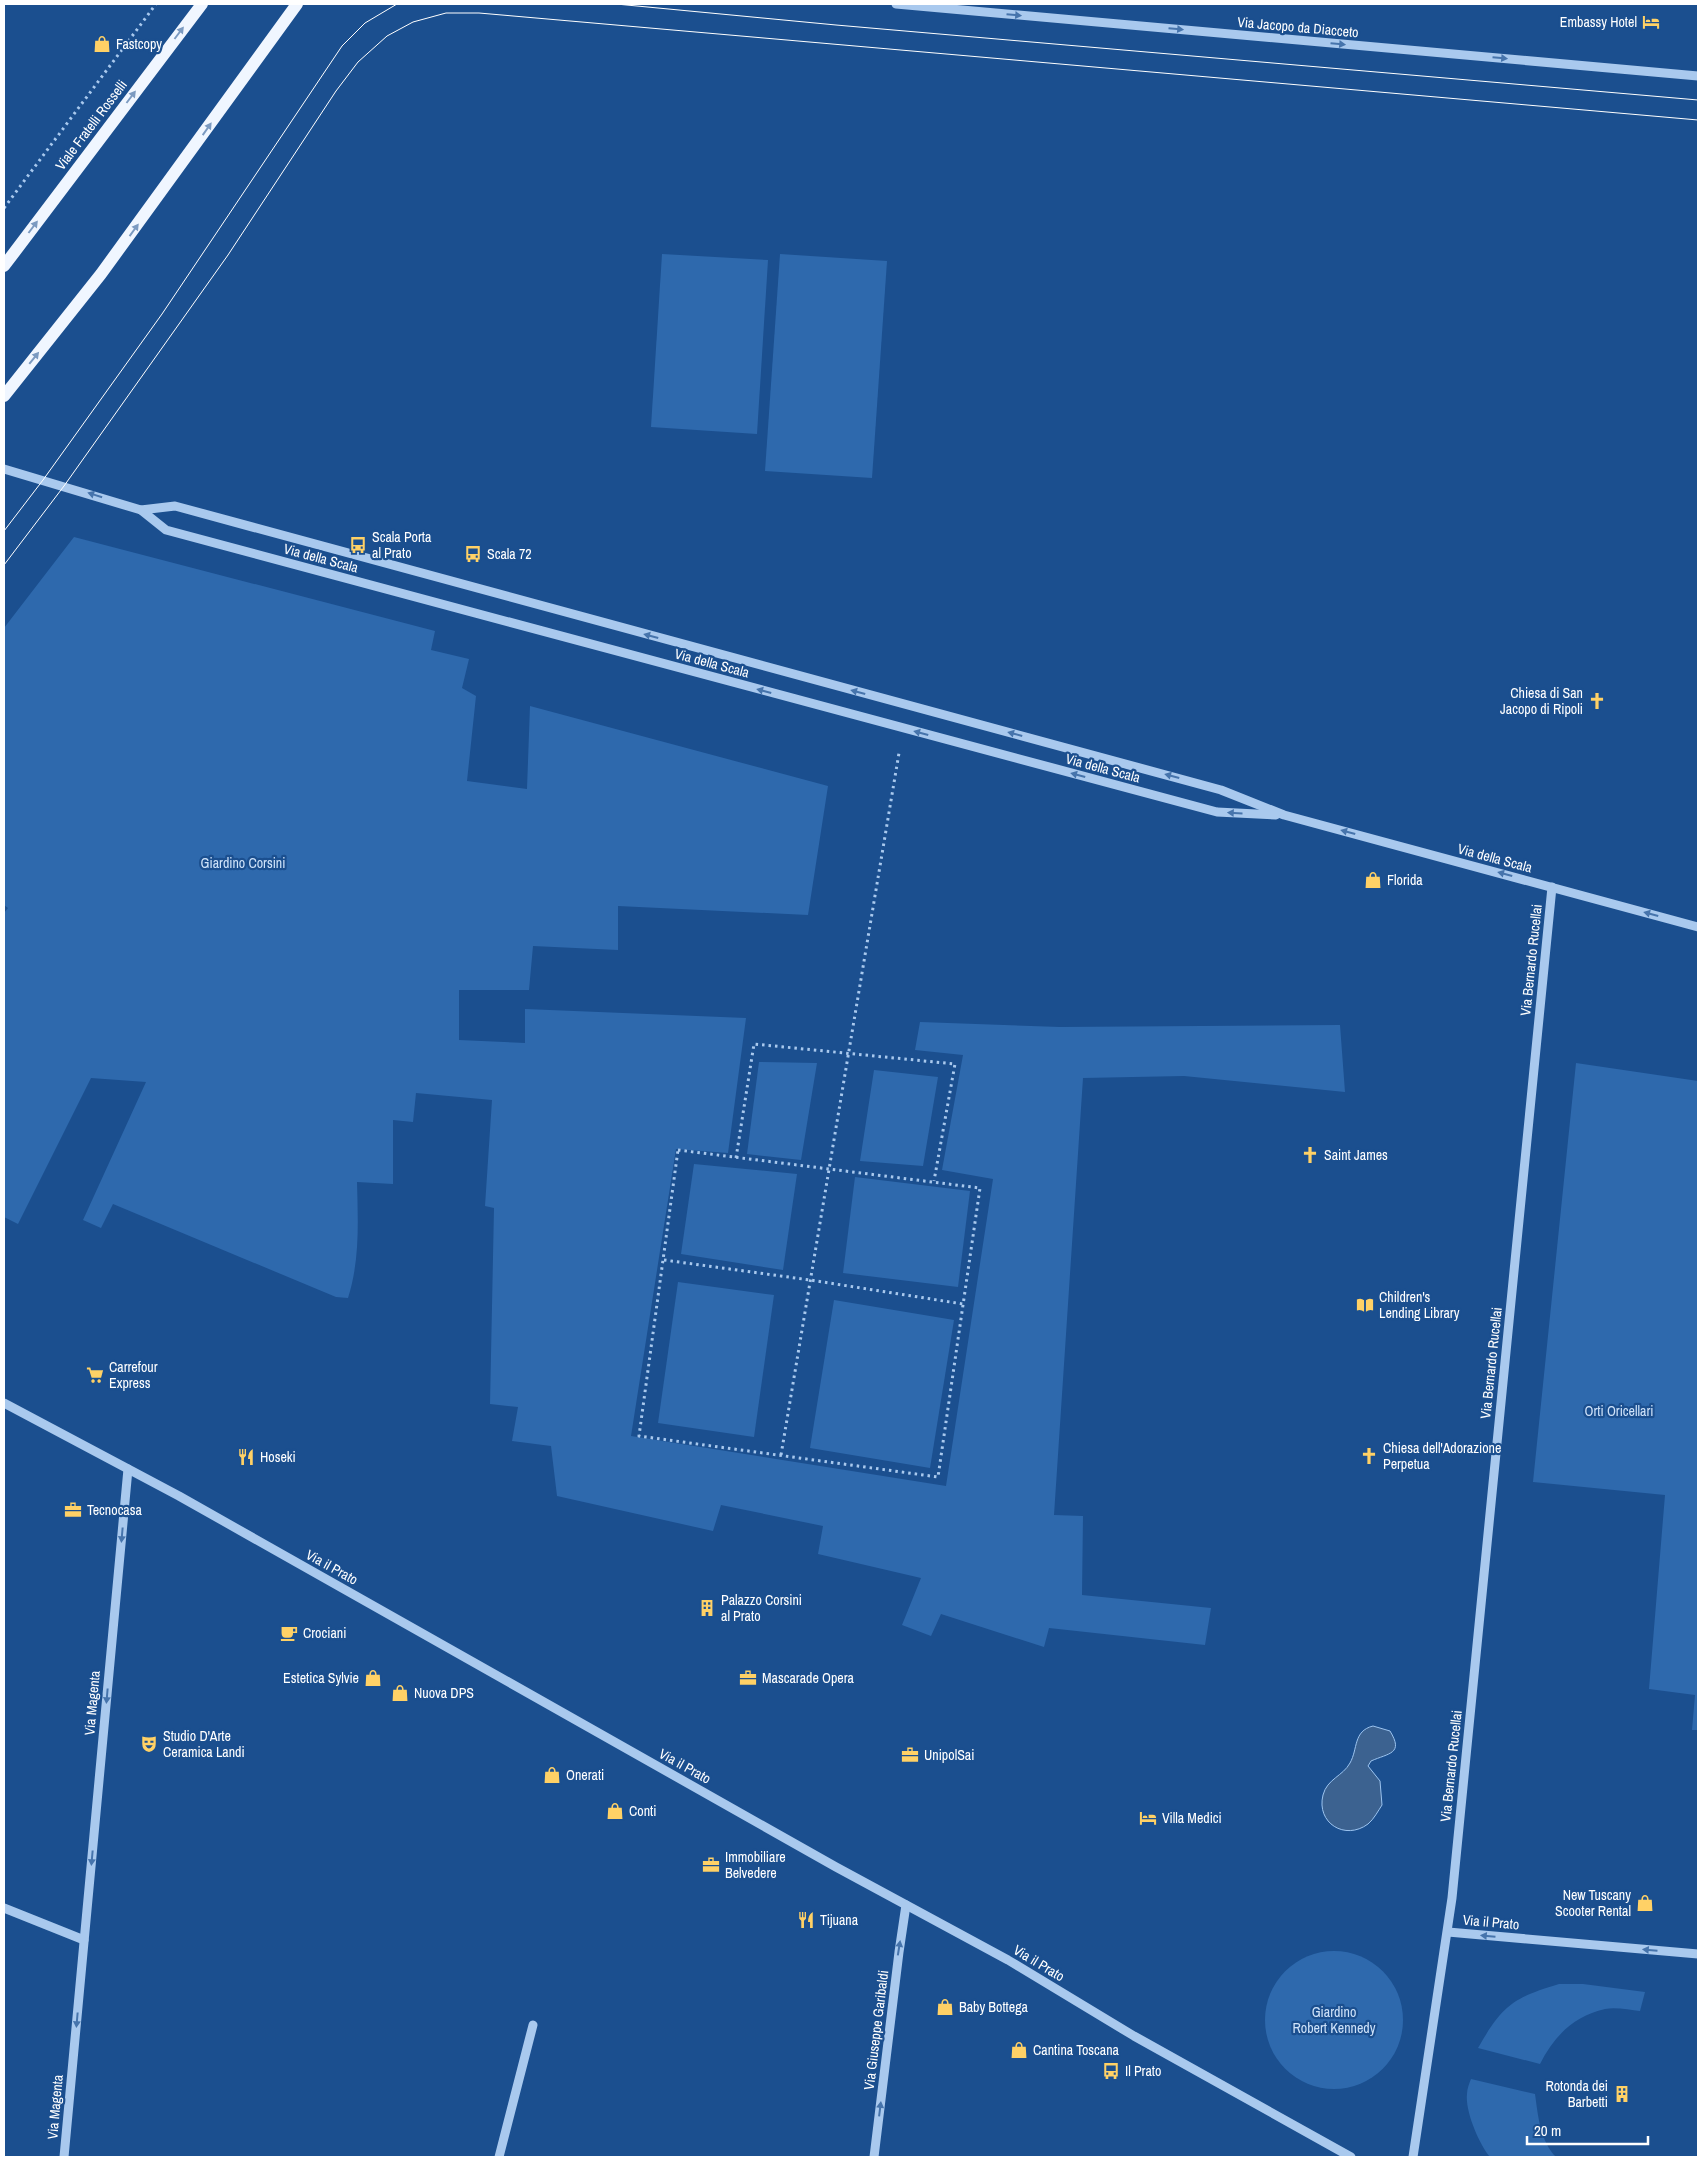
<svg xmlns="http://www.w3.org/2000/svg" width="1702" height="2161" font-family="'Archivo Narrow',sans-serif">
<rect width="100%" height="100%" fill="#1b4f8f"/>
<g fill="#2e69ad">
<path d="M 662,254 L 768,260 L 757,434 L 651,427 Z"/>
<path d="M 780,254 L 887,261 L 872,478 L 765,471 Z"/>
<path d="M 74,537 L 435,631 L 431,650 L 469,659 L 462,688 L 476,696 L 467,781 L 527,789 L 530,706 L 828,786 L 808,915 L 618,906 L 618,950 L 533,946 L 529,990 L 459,990 L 459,1040 L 525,1043 L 525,1009 L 746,1018 L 728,1153 L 676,1149 L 631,1436 L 946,1486 L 993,1179 L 942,1170 L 963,1055 L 915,1050 L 920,1022 L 1060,1027 L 1340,1025 L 1345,1092 L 1184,1076 L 1083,1078 L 1054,1515 L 1083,1516 L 1082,1595 L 1211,1608 L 1205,1645 L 1049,1628 L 1044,1647 L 941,1614 L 931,1636 L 902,1625 L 921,1578 L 818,1554 L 823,1526 L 721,1505 L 713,1531 L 557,1496 L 551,1446 L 512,1441 L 518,1407 L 490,1404 L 494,1208 L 485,1206 L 492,1100 L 416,1093 L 413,1122 L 393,1120 L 393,1184 L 357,1182 C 358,1222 360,1260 348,1298 L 336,1297 L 113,1204 L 101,1228 L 83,1220 L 146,1082 L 91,1078 L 18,1224 L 4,1217 L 4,913 L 8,908 L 4,905 L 4,628 Z"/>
<path d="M 759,1062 L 817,1063 L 801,1160 L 747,1154 Z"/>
<path d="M 1576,1063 L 1698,1081 L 1698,1730 L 1692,1730 L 1695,1695 L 1649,1689 L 1665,1495 L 1533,1482 Z"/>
<path d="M 874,1070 L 938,1077 L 923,1166 L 860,1161 Z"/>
<path d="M 694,1164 L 797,1174 L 783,1270 L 681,1254 Z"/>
<path d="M 855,1177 L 970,1191 L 958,1287 L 843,1273 Z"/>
<path d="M 678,1282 L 774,1295 L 754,1437 L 658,1423 Z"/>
<path d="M 834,1300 L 954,1320 L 930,1468 L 810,1448 Z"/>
<circle cx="1334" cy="2020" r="69"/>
<path d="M 1559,1984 L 1583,1984 L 1645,1992 L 1640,2011 C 1630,2010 1616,2007 1605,2009 C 1574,2016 1554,2036 1540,2064 L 1478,2048 C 1502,2006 1512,1998 1559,1984 Z"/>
<path d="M 1471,2079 L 1535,2094 C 1538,2115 1540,2141 1556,2157 L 1490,2157 C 1479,2144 1465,2111 1467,2094 C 1467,2089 1469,2084 1471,2079 Z"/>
</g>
<path fill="#3c6290" stroke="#9cc4f0" d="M 1373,1726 L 1390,1731 C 1404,1754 1389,1753 1371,1761 L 1368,1766 L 1380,1781 L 1382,1805 C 1378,1811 1374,1819 1368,1824 C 1345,1841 1316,1823 1323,1795 C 1327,1779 1343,1776 1350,1763 C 1358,1749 1353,1731 1373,1726 Z"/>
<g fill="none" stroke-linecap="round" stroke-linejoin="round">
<g stroke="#a9c9ee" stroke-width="3" stroke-dasharray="2.5 4" stroke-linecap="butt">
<path d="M 4,208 L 156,4"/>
<path d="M 678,1150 L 980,1188 L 938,1477 L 639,1436 Z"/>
<path d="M 736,1158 L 754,1044 L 955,1064 L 934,1181"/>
<path d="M 664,1260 L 810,1280 L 963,1304"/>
<path d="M 781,1455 L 899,753"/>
</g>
<g stroke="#a9c9ee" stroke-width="9">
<path d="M 896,4 L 1698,76"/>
<path d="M 4,469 L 141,510 L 175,506 L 1221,790 L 1284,815 L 1698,927"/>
<path d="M 141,510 L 166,530 L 1217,812 L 1276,815"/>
<path d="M 4,1403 L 179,1496 L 836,1867 L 1008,1960 L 1134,2036 L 1351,2157"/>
<path d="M 4,1908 L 84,1940"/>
<path d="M 1448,1932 L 1698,1954"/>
<path d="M 64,2157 L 128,1469"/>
<path d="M 499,2157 L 533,2025"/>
<path d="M 874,2157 L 899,1952 L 906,1905"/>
<path d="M 1413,2157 L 1452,1898 L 1552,887"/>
</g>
<g stroke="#f0f6ff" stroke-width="12">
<path d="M 4,266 L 202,4"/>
<path d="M 4,396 L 101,274 L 297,4"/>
</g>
<g stroke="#fff" stroke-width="1">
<path d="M 616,4 L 836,25 L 1698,100"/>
<path d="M 4,531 L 43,480 L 162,314 L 342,46 L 365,23 L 397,4"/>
<path d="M 4,565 L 64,486 L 228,255 L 336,91 L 358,62 L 387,36 L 413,22 L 446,13 L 479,13 L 1698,120"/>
</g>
</g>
<defs><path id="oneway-solid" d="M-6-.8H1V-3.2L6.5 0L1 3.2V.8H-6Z" transform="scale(1.25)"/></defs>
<g fill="#4674ac">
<use href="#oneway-solid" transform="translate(1014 15) rotate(5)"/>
<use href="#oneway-solid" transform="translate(1176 29) rotate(5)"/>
<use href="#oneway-solid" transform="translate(1338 44) rotate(5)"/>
<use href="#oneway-solid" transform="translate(1500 58) rotate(5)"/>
<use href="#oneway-solid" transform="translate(95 495) rotate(-162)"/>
<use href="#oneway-solid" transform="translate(651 636) rotate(-165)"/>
<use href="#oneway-solid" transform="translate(764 691) rotate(-165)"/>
<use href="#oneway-solid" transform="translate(858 692) rotate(-165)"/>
<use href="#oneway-solid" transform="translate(921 733) rotate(-165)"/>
<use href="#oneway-solid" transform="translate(1015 734) rotate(-165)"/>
<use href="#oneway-solid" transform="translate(1078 775) rotate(-165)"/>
<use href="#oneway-solid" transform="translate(1172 776) rotate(-165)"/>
<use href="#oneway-solid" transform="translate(1235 813) rotate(-177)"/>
<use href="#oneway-solid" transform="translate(1348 832) rotate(-165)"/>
<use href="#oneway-solid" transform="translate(1505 874) rotate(-165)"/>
<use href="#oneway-solid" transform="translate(1651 914) rotate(-165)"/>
<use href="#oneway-solid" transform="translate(122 1535) rotate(95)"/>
<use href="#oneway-solid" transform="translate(107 1696) rotate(95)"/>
<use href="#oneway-solid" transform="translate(92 1858) rotate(95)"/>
<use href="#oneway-solid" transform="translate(1488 1936) rotate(-175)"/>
<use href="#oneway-solid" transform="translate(899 1948) rotate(-81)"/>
<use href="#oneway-solid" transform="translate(1650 1950) rotate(-175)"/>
<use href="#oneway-solid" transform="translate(77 2020) rotate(95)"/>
<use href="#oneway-solid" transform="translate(880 2109) rotate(-83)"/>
</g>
<g fill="#7b9ac1">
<use href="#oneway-solid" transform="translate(179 33) rotate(-53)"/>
<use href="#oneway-solid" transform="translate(131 97) rotate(-53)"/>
<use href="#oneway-solid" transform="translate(207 129) rotate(-55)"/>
<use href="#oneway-solid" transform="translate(33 227) rotate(-53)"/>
<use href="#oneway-solid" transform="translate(134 230) rotate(-54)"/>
<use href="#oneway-solid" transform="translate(34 358) rotate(-51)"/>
</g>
<defs>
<g id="hotel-bare" transform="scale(1.35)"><path d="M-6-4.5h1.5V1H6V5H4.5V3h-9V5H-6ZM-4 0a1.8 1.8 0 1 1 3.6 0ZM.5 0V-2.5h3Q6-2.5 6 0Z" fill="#ffd166" stroke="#1b4f8f" stroke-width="2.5" paint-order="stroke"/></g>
<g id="shop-bare" transform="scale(1.35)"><path d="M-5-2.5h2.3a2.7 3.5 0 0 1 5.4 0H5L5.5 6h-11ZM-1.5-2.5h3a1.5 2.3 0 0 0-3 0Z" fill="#ffd166" stroke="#1b4f8f" stroke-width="2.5" paint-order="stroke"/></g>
<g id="bus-bare" transform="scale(1.35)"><path d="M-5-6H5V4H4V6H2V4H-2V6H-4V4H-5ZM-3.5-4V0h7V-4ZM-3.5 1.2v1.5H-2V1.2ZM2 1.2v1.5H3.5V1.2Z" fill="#ffd166" stroke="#1b4f8f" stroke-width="2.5" paint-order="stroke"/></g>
<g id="church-bare" transform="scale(1.35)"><path d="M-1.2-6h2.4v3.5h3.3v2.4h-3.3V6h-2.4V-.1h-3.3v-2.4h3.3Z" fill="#ffd166" stroke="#1b4f8f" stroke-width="2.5" paint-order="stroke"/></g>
<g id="library-bare" transform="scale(1.35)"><path d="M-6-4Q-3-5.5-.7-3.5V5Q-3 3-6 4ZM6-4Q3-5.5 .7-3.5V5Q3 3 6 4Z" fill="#ffd166" stroke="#1b4f8f" stroke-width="2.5" paint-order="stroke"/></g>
<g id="supermarket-bare" transform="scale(1.35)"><path d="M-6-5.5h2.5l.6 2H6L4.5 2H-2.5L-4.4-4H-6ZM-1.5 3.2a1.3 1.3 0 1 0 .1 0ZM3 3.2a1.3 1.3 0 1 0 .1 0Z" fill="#ffd166" stroke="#1b4f8f" stroke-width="2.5" paint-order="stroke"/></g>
<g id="restaurant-bare" transform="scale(1.35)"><path d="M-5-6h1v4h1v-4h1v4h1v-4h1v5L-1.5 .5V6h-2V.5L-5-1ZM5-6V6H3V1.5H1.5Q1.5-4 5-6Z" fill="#ffd166" stroke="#1b4f8f" stroke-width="2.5" paint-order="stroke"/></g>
<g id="office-bare" transform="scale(1.35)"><path d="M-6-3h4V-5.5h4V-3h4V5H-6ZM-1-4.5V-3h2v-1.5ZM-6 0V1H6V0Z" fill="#ffd166" stroke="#1b4f8f" stroke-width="2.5" paint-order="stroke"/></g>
<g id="building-bare" transform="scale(1.35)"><path d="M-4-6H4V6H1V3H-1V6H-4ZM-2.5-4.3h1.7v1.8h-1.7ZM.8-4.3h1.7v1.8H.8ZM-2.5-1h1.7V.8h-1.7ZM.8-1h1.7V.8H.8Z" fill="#ffd166" stroke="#1b4f8f" stroke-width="2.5" paint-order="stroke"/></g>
<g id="cafe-bare" transform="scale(1.35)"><path d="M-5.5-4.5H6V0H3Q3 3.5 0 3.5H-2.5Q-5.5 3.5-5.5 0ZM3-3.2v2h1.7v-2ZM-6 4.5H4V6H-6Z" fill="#ffd166" stroke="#1b4f8f" stroke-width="2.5" paint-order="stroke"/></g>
<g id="theatre-bare" transform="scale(1.35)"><path d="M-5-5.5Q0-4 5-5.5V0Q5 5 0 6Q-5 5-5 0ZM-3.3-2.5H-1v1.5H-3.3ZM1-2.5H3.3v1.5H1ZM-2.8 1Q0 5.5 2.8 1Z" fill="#ffd166" stroke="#1b4f8f" stroke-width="2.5" paint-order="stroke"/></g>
</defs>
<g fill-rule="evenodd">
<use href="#hotel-bare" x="1651" y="22"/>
<use href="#shop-bare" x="102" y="44"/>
<use href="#bus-bare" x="358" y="545"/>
<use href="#bus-bare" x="473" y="554"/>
<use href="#church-bare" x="1597" y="701"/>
<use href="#shop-bare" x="1373" y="880"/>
<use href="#church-bare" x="1310" y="1155"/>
<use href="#library-bare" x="1365" y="1305"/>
<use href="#supermarket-bare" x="95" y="1375"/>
<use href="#church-bare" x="1369" y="1456"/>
<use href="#restaurant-bare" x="246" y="1457"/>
<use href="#office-bare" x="73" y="1510"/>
<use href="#building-bare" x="707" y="1608"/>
<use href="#cafe-bare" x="289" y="1633"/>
<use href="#shop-bare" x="373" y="1678"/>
<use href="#office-bare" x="748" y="1678"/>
<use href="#shop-bare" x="400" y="1693"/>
<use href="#theatre-bare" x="149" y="1744"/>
<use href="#office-bare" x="910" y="1755"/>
<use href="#shop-bare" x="552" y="1775"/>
<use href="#shop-bare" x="615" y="1811"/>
<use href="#hotel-bare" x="1148" y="1818"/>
<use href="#office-bare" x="711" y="1865"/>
<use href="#shop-bare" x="1645" y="1903"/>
<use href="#restaurant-bare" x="806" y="1920"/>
<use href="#shop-bare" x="945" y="2007"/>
<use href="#shop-bare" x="1019" y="2050"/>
<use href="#bus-bare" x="1111" y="2071"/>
<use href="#building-bare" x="1622" y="2094"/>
</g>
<g text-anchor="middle" stroke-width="4.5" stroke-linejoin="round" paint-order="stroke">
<g font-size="14" fill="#fff" stroke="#1b4f8f" text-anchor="start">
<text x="1637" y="27" text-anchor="end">Embassy Hotel</text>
<text x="116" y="49">Fastcopy</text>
<text x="372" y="542">Scala Porta<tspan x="372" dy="16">al Prato</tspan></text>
<text x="487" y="559">Scala 72</text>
<text x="1583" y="698" text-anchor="end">Chiesa di San<tspan x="1583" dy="16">Jacopo di Ripoli</tspan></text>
<text x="1387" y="885">Florida</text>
<text x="1324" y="1160">Saint James</text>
<text x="1379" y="1302">Children's<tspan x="1379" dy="16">Lending Library</tspan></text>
<text x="109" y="1372">Carrefour<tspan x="109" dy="16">Express</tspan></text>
<text x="1383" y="1453">Chiesa dell'Adorazione<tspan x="1383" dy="16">Perpetua</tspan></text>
<text x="260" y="1462">Hoseki</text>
<text x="87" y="1515">Tecnocasa</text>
<text x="721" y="1605">Palazzo Corsini<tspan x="721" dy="16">al Prato</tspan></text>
<text x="303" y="1638">Crociani</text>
<text x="359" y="1683" text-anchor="end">Estetica Sylvie</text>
<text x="762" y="1683">Mascarade Opera</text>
<text x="414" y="1698">Nuova DPS</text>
<text x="163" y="1741">Studio D'Arte<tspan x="163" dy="16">Ceramica Landi</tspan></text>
<text x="924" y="1760">UnipolSai</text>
<text x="566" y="1780">Onerati</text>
<text x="629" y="1816">Conti</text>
<text x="1162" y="1823">Villa Medici</text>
<text x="725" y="1862">Immobiliare<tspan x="725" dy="16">Belvedere</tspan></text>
<text x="1631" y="1900" text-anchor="end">New Tuscany<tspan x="1631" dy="16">Scooter Rental</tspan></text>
<text x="820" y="1925">Tijuana</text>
<text x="959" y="2012">Baby Bottega</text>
<text x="1033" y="2055">Cantina Toscana</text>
<text x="1125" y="2076">Il Prato</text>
<text x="1608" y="2091" text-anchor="end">Rotonda dei<tspan x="1608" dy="16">Barbetti</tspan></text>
</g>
<g font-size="14" fill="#fff" stroke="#1b4f8f">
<text transform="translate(1298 27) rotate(5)" y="5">Via Jacopo da Diacceto</text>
<text transform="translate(91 125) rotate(-53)" y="5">Viale Fratelli Rosselli</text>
<text transform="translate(321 558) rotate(15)" y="5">Via della Scala</text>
<text transform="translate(712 663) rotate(15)" y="5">Via della Scala</text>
<text transform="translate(1103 768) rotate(15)" y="5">Via della Scala</text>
<text transform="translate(1495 858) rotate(15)" y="5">Via della Scala</text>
<text transform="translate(1531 960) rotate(-84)" y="5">Via Bernardo Rucellai</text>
<text transform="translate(1491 1363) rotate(-84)" y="5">Via Bernardo Rucellai</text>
<text transform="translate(332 1567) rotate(29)" y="5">Via il Prato</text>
<text transform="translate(92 1703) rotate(-85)" y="5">Via Magenta</text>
<text transform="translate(685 1766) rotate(29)" y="5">Via il Prato</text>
<text transform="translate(1451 1766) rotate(-84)" y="5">Via Bernardo Rucellai</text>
<text transform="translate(1491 1922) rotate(5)" y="5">Via il Prato</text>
<text transform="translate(1039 1963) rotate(31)" y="5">Via il Prato</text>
<text transform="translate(876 2030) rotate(-83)" y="5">Via Giuseppe Garibaldi</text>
<text transform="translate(55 2107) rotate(-85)" y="5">Via Magenta</text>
</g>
<g font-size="14" fill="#cfe3fa" stroke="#1b4f8f">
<text x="243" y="868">Giardino Corsini</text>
<text x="1619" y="1416">Orti Oricellari</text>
<text x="1334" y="2017">Giardino<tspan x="1334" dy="16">Robert Kennedy</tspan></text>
</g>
</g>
<rect width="1702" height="2161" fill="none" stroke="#ffffff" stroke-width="10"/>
<path d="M1527 2136v8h121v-8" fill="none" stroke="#ffffff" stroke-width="2.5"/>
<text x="1534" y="2136" font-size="15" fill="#ffffff" stroke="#1b4f8f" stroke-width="4" paint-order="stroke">20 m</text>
</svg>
